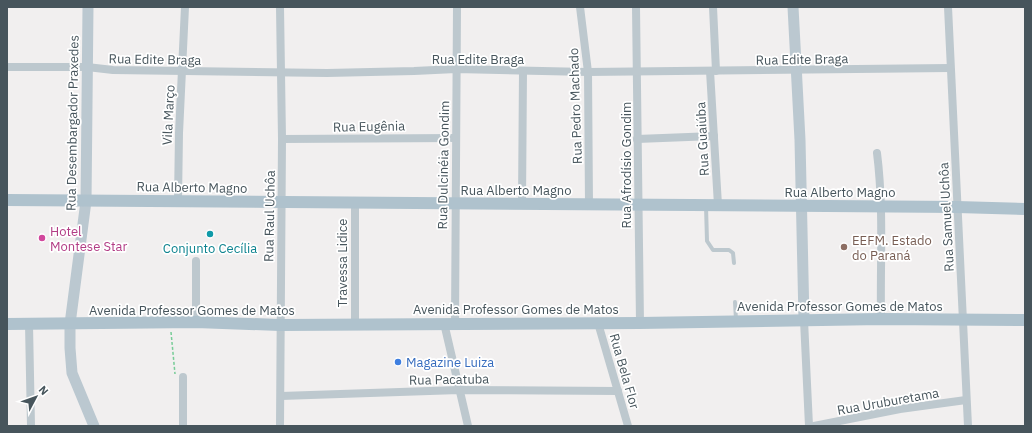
<svg xmlns="http://www.w3.org/2000/svg" width="1032" height="433" font-family="'IBM Plex Sans',sans-serif">
<rect width="100%" height="100%" fill="#f1efef"/>
<g fill="none" stroke-linecap="round" stroke-linejoin="round">
<path stroke="#77cc97" stroke-width="1.5" stroke-dasharray="3 2" stroke-linecap="butt" d="M 171,332 L 175,374"/>
<g stroke="#bdc8ce" stroke-width="4">
<path d="M 706,206 L 707,241 L 713,250 L 729,250 L 733,253 L 734,263"/>
<path d="M 735,302 L 736,320"/>
</g>
<g stroke="#bdc8ce" stroke-width="8">
<path d="M 580,7 L 588,72 L 589,205"/>
<path d="M 636,7 L 640,323"/>
<path d="M 713,7 L 716,71"/>
<path d="M 948,7 L 968,426"/>
<path d="M 7,67 L 87,67 L 113,70 L 327,73 L 414,71 L 456,69 L 588,72 L 950,68"/>
<path d="M 710,71 L 718,205"/>
<path d="M 282,139 L 456,138"/>
<path d="M 637,139 L 714,136"/>
<path d="M 877,153 C 884,208 880,264 881,319"/>
<path d="M 178,200 L 179,133 L 185,7"/>
<path d="M 355,203 L 355,323"/>
<path d="M 522,203 L 523,71"/>
<path d="M 196,261 L 196,322"/>
<path d="M 804,320 L 809,426"/>
<path d="M 444,323 L 468,426"/>
<path d="M 455,323 L 457,7"/>
<path d="M 598,323 L 628,426"/>
<path d="M 29,324 L 31,426"/>
<path d="M 183,377 L 183,426"/>
<path d="M 281,396 L 459,390 L 618,391"/>
<path d="M 280,426 L 282,139 L 280,7"/>
<path d="M 814,426 L 900,409 L 966,400"/>
</g>
<g stroke="#bbc8d0" stroke-width="11">
<path d="M 88,7 L 86,201 L 70,324 L 70,348 L 72,373 L 94,426"/>
<path d="M 793,7 L 800,140 L 804,320"/>
</g>
<g stroke="#afc2cd" stroke-width="12">
<path d="M 7,200 L 957,207 L 1025,209"/>
<path d="M 7,324 L 196,322 L 280,325 L 640,323 L 881,319 L 1025,320"/>
</g>
</g>
<circle fill="#0f9aa8" stroke="#fff" stroke-width="1.5" cx="210" cy="234" r="4"/>
<circle fill="#d1479c" stroke="#fff" stroke-width="1.5" cx="42" cy="238" r="4"/>
<circle fill="#8d6e63" stroke="#fff" stroke-width="1.5" cx="844" cy="247" r="4"/>
<circle fill="#3f7fe0" stroke="#fff" stroke-width="1.5" cx="398" cy="362" r="4"/>
<g text-anchor="middle" stroke-width="3.5" stroke-linejoin="round" paint-order="stroke">
<g font-size="13" fill="#47555c" stroke="#fff">
<text transform="translate(155 59) rotate(1)" y="5">Rua Edite Braga</text>
<text x="478" y="64">Rua Edite Braga</text>
<text transform="translate(802 59) rotate(-1)" y="5">Rua Edite Braga</text>
<text transform="translate(575 106) rotate(-92)" y="5">Rua Pedro Machado</text>
<text transform="translate(168 115) rotate(-87)" y="5">Vila Março</text>
<text transform="translate(72 123) rotate(-89)" y="5">Rua Desembargador Praxedes</text>
<text transform="translate(369 126) rotate(-1)" y="5">Rua Eugênia</text>
<text transform="translate(702 139) rotate(-93)" y="5">Rua Guaiúba</text>
<text transform="translate(443 165) rotate(-89)" y="5">Rua Dulcinéia Gondim</text>
<text transform="translate(626 165) rotate(-90)" y="5">Rua Afrodísio Gondim</text>
<text transform="translate(192 187) rotate(1)" y="5">Rua Alberto Magno</text>
<text x="516" y="195">Rua Alberto Magno</text>
<text x="840" y="197">Rua Alberto Magno</text>
<text transform="translate(269 216) rotate(-89)" y="5">Rua Raul Uchôa</text>
<text transform="translate(946 217) rotate(-93)" y="5">Rua Samuel Uchôa</text>
<text transform="translate(342 263) rotate(-90)" y="5">Travessa Lidice</text>
<text x="840" y="311">Avenida Professor Gomes de Matos</text>
<text x="516" y="314">Avenida Professor Gomes de Matos</text>
<text x="192" y="315">Avenida Professor Gomes de Matos</text>
<text transform="translate(625 371) rotate(74)" y="5">Rua Bela Flor</text>
<text transform="translate(449 379) rotate(-1)" y="5">Rua Pacatuba</text>
<text transform="translate(888 401) rotate(-10)" y="5">Rua Uruburetama</text>
</g>
<g font-size="13" fill="#b23c85" stroke="#fff" text-anchor="start">
<text x="50" y="236">Hotel<tspan x="50" dy="15">Montese Star</tspan></text>
</g>
<g font-size="13" fill="#785e54" stroke="#fff" text-anchor="start">
<text x="852" y="245">EEFM. Estado<tspan x="852" dy="15">do Paraná</tspan></text>
</g>
<g font-size="13" fill="#0d838f" stroke="#fff">
<text x="210" y="253">Conjunto Cecília</text>
</g>
<g font-size="13" fill="#366cbe" stroke="#fff" text-anchor="start">
<text x="406" y="367">Magazine Luiza</text>
</g>
</g>
<rect width="1032" height="433" fill="none" stroke="#47555c" stroke-width="16"/>
<g transform="translate(36 397) rotate(49)" stroke="#ffffff" stroke-width="3" paint-order="stroke">
<path d="M0-3L7 15L0 10L-7 15Z" fill="#47555c"/>
<text y="-6" font-size="11" font-weight="bold" text-anchor="middle" fill="#47555c">N</text>
</g>
</svg>
